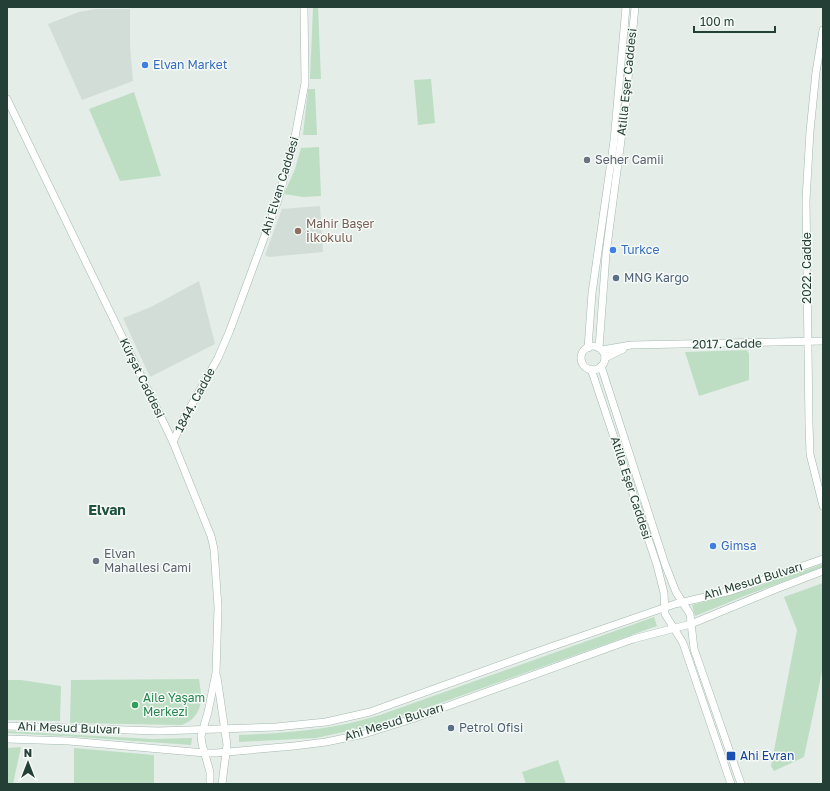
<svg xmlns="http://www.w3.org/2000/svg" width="830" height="791" font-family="'Golos Text',sans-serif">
<rect width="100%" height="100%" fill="#e4ede8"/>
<g fill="#d2ddd7">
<path d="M 96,9 L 130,9 L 130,46 L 133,81 L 82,100 L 48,24 L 79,12 Z"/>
<path d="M 320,206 L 323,252 L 269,257 L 265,255 L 282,209 Z"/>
<path d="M 199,281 L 215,344 L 150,377 L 123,318 L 151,307 Z"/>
</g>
<g fill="#bedec4">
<path d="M 313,7 L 318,7 L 321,79 L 310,79 Z"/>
<path d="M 431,79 L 435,123 L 418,125 L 414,80 Z"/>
<path d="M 308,89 L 315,89 L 317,135 L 303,135 Z"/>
<path d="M 134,92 L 161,176 L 120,181 L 89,109 Z"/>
<path d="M 319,147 L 321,196 L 303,197 L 284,194 L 295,169 L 301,148 Z"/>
<path d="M 747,350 L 749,354 L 749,380 L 699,396 L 685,352 Z"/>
<path d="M 823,564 L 823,567 L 747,595 L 695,616 L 692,605 L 744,591 Z"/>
<path d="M 823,583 L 823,667 L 804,757 L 774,771 L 771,766 L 797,630 L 784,597 Z"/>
<path d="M 654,617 L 657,626 L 435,705 L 371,726 L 316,738 L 239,742 L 239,735 C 289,733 332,730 380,715 Z"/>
<path d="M 199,679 C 201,692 204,708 193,718 C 191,721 186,723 182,725 L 70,723 L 71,680 Z"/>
<path d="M 21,680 L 61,686 L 60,721 L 7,720 L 7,680 Z"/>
<path d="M 7,731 L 152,739 L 192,738 L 191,745 L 79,737 L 7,733 Z"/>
<path d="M 21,747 L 13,784 L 7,784 L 7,748 Z"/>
<path d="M 74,748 L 154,755 L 154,784 L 74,784 Z"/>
<path d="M 558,760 L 566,784 L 526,784 L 522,772 Z"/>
</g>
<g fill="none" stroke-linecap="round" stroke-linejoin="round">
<g stroke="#a3b9af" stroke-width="8">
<g id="secondary">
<path d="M 823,30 L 816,72 L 810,131 L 806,200 L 809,424 L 810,454 L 823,506"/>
<path d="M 7,99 L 173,442 L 211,536 L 214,549 L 218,607 L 216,673 L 208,712 L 201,736 L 202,744 L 210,772 L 210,784"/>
<circle cx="593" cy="358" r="12"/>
<path d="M 588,348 L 592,293 L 614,141 L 626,7"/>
<path d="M 599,348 L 606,254 L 625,110 L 635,7"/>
<path d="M 602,350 L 631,345 L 823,341"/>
<path d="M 605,358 L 623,349"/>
<path d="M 601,366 L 665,564 L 676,592 L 690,614 L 694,649 L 741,784"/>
<path d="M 591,369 L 657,565 L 664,593 L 665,614 L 683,643 L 731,784"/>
<path d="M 173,442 L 182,422 L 218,358 L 230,330 L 278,200 L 295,137 L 305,83 L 304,7"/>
<path d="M 217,677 L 227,745 L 222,784"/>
<path d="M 7,726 L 158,731 L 276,727 L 326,722 L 370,712 L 539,651 L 675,604 L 731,591 L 823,559"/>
<path d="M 7,739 L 69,741 L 205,753 L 216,753 L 294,746 L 326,742 L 364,734 L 412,719 L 633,639 L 691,624 L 776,589 L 823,571"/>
</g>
</g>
<use href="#secondary" stroke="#fff" stroke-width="7"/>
</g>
<g fill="#3f7fe0" stroke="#f5faf7" stroke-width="1.5">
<circle cx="145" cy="65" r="4"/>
<circle cx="613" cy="250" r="4"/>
<circle cx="713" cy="546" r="4"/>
</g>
<g fill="#6b7280" stroke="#f5faf7" stroke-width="1.5">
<circle cx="587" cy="160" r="4"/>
<circle cx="96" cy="561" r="4"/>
</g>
<circle fill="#8d6e63" stroke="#f5faf7" stroke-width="1.5" cx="298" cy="231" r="4"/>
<g fill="#5c6f8a" stroke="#f5faf7" stroke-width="1.5">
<circle cx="616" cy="278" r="4"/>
<circle cx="451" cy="728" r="4"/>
</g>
<circle fill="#2e9e5b" stroke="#f5faf7" stroke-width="1.5" cx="135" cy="705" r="4"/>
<rect fill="#1a4fb4" stroke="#f5faf7" stroke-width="1.5" x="726" y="751" width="10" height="10" rx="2"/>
<g text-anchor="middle" stroke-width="3" stroke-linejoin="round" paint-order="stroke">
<g font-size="12" fill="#366cbe" stroke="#f5faf7" text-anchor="start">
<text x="153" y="69">Elvan Market</text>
<text x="621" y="254">Turkce</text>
<text x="721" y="550">Gimsa</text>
</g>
<g font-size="12" fill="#243f35" stroke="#f5faf7">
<text transform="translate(627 82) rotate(-84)" y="4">Atilla Eşer Caddesi</text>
<text transform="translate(280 186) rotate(-73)" y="4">Ahi Elvan Caddesi</text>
<text transform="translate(807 268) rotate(-90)" y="4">2022. Cadde</text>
<text transform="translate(727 344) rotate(-1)" y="4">2017. Cadde</text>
<text transform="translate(142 378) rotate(64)" y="4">Kürşat Caddesi</text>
<text transform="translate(195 400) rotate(-62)" y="4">1844. Cadde</text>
<text transform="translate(631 488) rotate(72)" y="4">Atilla Eşer Caddesi</text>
<text transform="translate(753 581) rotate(-17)" y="4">Ahi Mesud Bulvarı</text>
<text transform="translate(394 722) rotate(-17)" y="4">Ahi Mesud Bulvarı</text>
<text transform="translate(69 728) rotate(2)" y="4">Ahi Mesud Bulvarı</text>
</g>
<g font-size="12" fill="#5b616d" stroke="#f5faf7" text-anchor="start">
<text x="595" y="164">Seher Camii</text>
<text x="104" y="558">Elvan<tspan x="104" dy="14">Mahallesi Cami</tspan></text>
</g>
<g font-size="12" fill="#785e54" stroke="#f5faf7" text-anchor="start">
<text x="306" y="228">Mahir Başer<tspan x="306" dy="14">İlkokulu</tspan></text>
</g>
<g font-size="12" fill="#4e5e75" stroke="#f5faf7" text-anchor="start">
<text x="624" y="282">MNG Kargo</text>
<text x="459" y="732">Petrol Ofisi</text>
</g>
<g font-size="12" fill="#27864d" stroke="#f5faf7" text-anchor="start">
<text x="143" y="702">Aile Yaşam<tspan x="143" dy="14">Merkezi</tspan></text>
</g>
<g font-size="12" fill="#164399" stroke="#f5faf7" text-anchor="start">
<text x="740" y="760">Ahi Evran</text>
</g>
<g font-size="14" font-weight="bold" fill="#205141" stroke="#f5faf7">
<text x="107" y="515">Elvan</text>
</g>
</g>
<rect width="830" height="791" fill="none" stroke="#243f35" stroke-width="16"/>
<g transform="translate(28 763)" stroke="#f5faf7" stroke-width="3" paint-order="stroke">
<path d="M0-3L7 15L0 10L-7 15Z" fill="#243f35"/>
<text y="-6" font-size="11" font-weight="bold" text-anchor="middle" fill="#243f35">N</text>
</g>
<path d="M694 26v6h81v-6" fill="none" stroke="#243f35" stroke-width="2"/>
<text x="700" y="26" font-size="12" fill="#243f35" stroke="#f5faf7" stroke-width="3" paint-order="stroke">100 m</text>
</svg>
